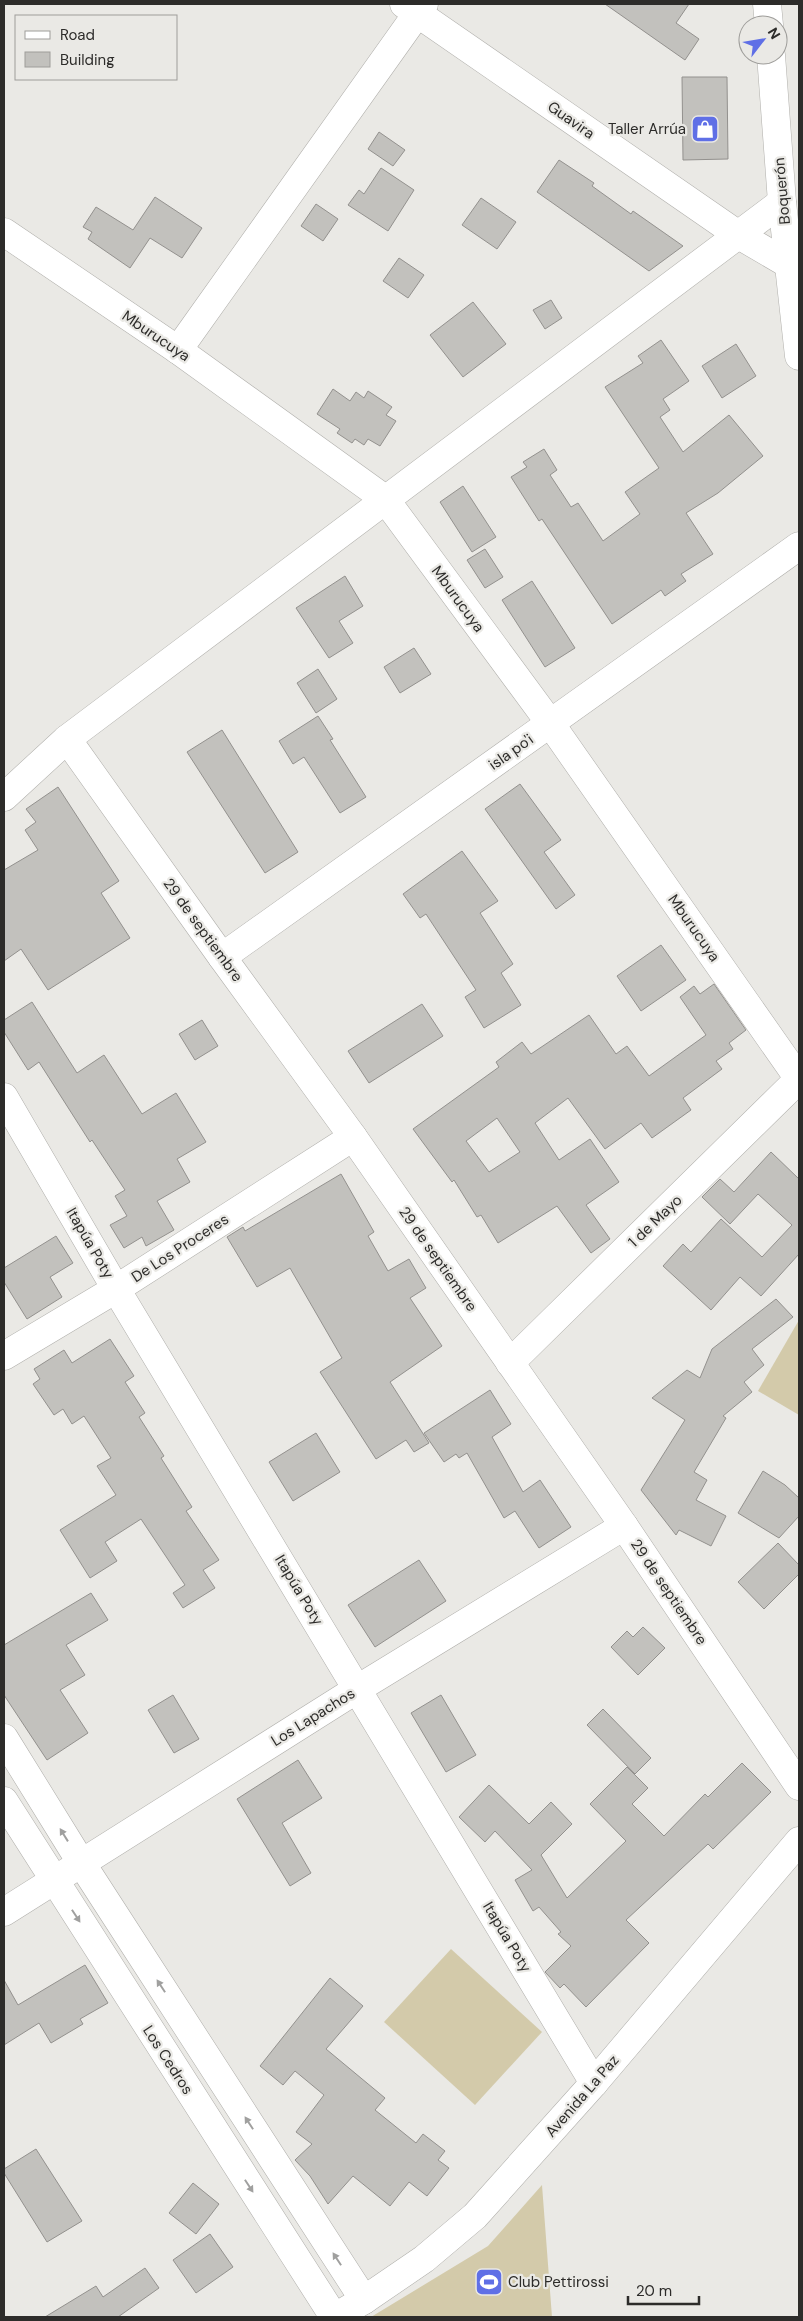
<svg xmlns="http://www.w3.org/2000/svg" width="803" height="2321" font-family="'DM Sans',sans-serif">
<rect width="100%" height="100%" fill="#eae9e5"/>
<g fill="#d3caaa">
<path d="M 799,1320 L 799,1415 L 758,1391 Z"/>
<path d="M 451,1949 L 542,2032 L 475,2105 L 384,2022 Z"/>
<path d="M 542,2185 L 552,2317 L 371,2317 L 488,2246 Z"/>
</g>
<g fill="#c2c1bd" stroke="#93918e" fill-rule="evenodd">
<path d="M 605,4 L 689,4 L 676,23 L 699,39 L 685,60 Z"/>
<path d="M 682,77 L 727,77 L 728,159 L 683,160 Z"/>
<path d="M 379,132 L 405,150 L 393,166 L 368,149 Z"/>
<path d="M 559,160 L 594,183 L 592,186 L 631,214 L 633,211 L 683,246 L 649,271 L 537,192 Z"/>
<path d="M 381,168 L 414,190 L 388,231 L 348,205 L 359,190 L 364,194 Z"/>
<path d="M 155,197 L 202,228 L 182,258 L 150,238 L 130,268 L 88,239 L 92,232 L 83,227 L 96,207 L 133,230 Z"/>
<path d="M 481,198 L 516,222 L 497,249 L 462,225 Z"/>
<path d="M 316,204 L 338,219 L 323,241 L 301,226 Z"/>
<path d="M 399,258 L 424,275 L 408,298 L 383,281 Z"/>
<path d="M 551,300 L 562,318 L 545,329 L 533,310 Z"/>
<path d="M 473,302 L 506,344 L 463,377 L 430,335 Z"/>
<path d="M 661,340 L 689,381 L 663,399 L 670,410 L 660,417 L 683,452 L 729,415 L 763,456 L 718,493 L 686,513 L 713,554 L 681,574 L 686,581 L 665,596 L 661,590 L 612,624 L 542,519 L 539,521 L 511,477 L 527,467 L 523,462 L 544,449 L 557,470 L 550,475 L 571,507 L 578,503 L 603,541 L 640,514 L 625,492 L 659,468 L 605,387 L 643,363 L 638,356 Z"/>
<path d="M 736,344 L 756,376 L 722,398 L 702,366 Z"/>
<path d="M 333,389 L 350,401 L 356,392 L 364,398 L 368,391 L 392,407 L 386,415 L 396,421 L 380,446 L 368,439 L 364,445 L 355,439 L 352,443 L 337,433 L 340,429 L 317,414 Z"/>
<path d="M 463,486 L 496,537 L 472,552 L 440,502 Z"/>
<path d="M 485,549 L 503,577 L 485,588 L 467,560 Z"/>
<path d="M 345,576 L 363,606 L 339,621 L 353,643 L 329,658 L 296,608 Z"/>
<path d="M 532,581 L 575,648 L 545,667 L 502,600 Z"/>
<path d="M 414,648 L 431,674 L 400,693 L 384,667 Z"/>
<path d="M 318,669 L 337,699 L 316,713 L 297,683 Z"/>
<path d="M 318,716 L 333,739 L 330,740 L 366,797 L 340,813 L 304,757 L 293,764 L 279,741 Z"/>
<path d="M 222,730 L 298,852 L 265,873 L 187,752 Z"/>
<path d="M 520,784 L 561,840 L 544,852 L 575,895 L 556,909 L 485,809 Z"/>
<path d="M 58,787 L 119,881 L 101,893 L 130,938 L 48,990 L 21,949 L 4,961 L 4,870 L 38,850 L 25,830 L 36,822 L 26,809 Z"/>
<path d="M 462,851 L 498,901 L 480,913 L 513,964 L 501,973 L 521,1005 L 484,1028 L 465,997 L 476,990 L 426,914 L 420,918 L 403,894 Z"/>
<path d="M 661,945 L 686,980 L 641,1011 L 617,976 Z"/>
<path d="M 714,984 L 746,1030 L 729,1043 L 733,1049 L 716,1061 L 722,1069 L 683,1098 L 691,1110 L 652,1138 L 641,1123 L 605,1149 L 568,1098 L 535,1123 L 559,1160 L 590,1139 L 619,1182 L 586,1205 L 610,1239 L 591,1253 L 557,1206 L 498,1243 L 481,1215 L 477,1217 L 454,1180 L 452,1182 L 413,1129 L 499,1067 L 496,1062 L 522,1042 L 531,1054 L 589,1015 L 616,1054 L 627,1046 L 649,1076 L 706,1035 L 680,997 L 694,986 L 700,994 ZM 497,1118 L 520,1152 L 489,1172 L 466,1141 Z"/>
<path d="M 32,1002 L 77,1073 L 104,1055 L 142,1114 L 176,1093 L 206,1142 L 177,1159 L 190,1182 L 157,1201 L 174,1230 L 146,1246 L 142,1237 L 124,1248 L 110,1225 L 127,1216 L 115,1196 L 125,1190 L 92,1140 L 90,1142 L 39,1062 L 28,1070 L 4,1032 L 4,1020 Z"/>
<path d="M 422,1004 L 443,1036 L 369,1083 L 348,1051 Z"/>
<path d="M 202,1020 L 218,1046 L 195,1060 L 179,1034 Z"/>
<path d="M 771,1152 L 799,1179 L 799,1254 L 761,1296 L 740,1277 L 711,1310 L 663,1266 L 683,1244 L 691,1252 L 721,1219 L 762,1257 L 792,1225 L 758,1194 L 730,1224 L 702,1197 L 720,1179 L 734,1192 Z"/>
<path d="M 341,1174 L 374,1232 L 368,1236 L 388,1271 L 409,1259 L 426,1288 L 410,1298 L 442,1346 L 390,1382 L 429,1443 L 414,1452 L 406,1440 L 376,1459 L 320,1372 L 342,1358 L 290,1268 L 257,1287 L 227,1237 L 243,1227 L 245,1231 Z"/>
<path d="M 56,1236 L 73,1263 L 50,1277 L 62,1297 L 27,1319 L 4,1282 L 4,1268 Z"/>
<path d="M 776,1299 L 793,1317 L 752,1349 L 764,1365 L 744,1382 L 752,1392 L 723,1416 L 726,1418 L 694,1472 L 707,1480 L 696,1500 L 726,1516 L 711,1546 L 679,1530 L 676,1535 L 641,1490 L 685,1420 L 652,1398 L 687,1370 L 700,1378 L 712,1349 Z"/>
<path d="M 110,1339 L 134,1376 L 125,1382 L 145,1413 L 139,1417 L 164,1456 L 161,1458 L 192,1507 L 186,1511 L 219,1560 L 203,1570 L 215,1588 L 183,1608 L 173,1593 L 185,1585 L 141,1519 L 105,1542 L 117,1561 L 90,1578 L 60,1530 L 116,1495 L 97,1466 L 111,1458 L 84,1416 L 72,1424 L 63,1409 L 54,1415 L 33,1384 L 40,1379 L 34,1369 L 64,1350 L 72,1363 Z"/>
<path d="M 490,1390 L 511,1424 L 492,1437 L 523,1492 L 540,1480 L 571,1527 L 539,1548 L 515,1511 L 504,1518 L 467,1453 L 459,1458 L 456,1454 L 444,1462 L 424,1433 Z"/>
<path d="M 316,1433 L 340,1472 L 293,1501 L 269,1462 Z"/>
<path d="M 763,1471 L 785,1485 L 799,1498 L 799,1516 L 779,1538 L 738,1513 Z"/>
<path d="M 778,1543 L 799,1565 L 799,1574 L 764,1609 L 738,1582 Z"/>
<path d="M 419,1560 L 446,1601 L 375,1647 L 348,1605 Z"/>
<path d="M 91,1593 L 108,1620 L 66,1645 L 85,1675 L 60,1690 L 88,1733 L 47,1760 L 4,1695 L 4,1645 Z"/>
<path d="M 643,1627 L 665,1648 L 638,1675 L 611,1647 L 627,1631 L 633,1637 Z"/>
<path d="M 173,1695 L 199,1739 L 174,1753 L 148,1710 Z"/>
<path d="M 441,1695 L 476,1755 L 446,1772 L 411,1713 Z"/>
<path d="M 603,1709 L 651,1758 L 635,1774 L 587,1725 Z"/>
<path d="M 298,1760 L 322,1798 L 282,1823 L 311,1873 L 290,1886 L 237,1799 Z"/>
<path d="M 742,1763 L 771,1792 L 713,1849 L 708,1844 L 626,1920 L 649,1943 L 586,2007 L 564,1984 L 560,1988 L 545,1972 L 571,1946 L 558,1934 L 561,1932 L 539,1907 L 533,1911 L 515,1880 L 532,1870 L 495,1831 L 485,1842 L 459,1817 L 489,1785 L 529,1824 L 551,1802 L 572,1824 L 541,1855 L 567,1898 L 626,1841 L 590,1804 L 627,1767 L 648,1788 L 632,1804 L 664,1836 L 705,1794 L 708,1797 Z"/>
<path d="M 85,1965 L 108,2003 L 80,2019 L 83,2024 L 51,2043 L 39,2023 L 4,2045 L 4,1980 L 18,2005 Z"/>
<path d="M 330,1978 L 363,2006 L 326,2049 L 385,2098 L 375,2110 L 416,2143 L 423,2134 L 445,2151 L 438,2160 L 449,2168 L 427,2196 L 409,2182 L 390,2206 L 353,2176 L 328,2204 L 310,2176 L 295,2160 L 312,2144 L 296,2132 L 324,2095 L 295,2071 L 283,2085 L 260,2066 Z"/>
<path d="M 36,2149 L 82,2221 L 47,2242 L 4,2173 L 4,2169 Z"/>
<path d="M 193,2183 L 219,2204 L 196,2234 L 169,2213 Z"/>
<path d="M 210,2234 L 233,2267 L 196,2293 L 173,2260 Z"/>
<path d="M 145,2268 L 159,2288 L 118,2317 L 45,2317 L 96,2286 L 103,2297 Z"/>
</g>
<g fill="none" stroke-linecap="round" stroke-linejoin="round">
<g stroke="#b0afab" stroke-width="29">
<g id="minor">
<path d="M 404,4 L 737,234 L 790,265"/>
<path d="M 767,4 L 769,25"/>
<path d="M 771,55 L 782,202 L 799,356"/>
<path d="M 4,232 L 178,350 L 385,499 L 550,723 L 799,1079 L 510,1363"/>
<path d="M 178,350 L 424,4"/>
<path d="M 67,739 L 222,957 L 353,1137 L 624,1526 L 799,1786"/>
<path d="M 4,797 L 67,739 L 782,202"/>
<path d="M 222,957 L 799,546"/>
<path d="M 4,1097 L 116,1289 L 594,2083"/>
<path d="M 4,1356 L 116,1289 L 353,1137"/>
<path d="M 4,1738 L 82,1864 L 364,2300"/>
<path d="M 4,1801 L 334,2317"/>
<path d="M 4,1912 L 359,1688 L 624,1526"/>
<path d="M 335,2317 L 364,2300 L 424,2259 L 475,2216 L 594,2083 L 799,1841"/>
</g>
</g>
<use href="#minor" stroke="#fff" stroke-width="28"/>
</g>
<defs><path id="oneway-solid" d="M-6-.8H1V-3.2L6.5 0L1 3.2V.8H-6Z" transform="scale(1.25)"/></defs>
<g fill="#a0a09f">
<use href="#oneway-solid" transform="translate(64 1835) rotate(-122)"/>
<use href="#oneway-solid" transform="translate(76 1916) rotate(57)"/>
<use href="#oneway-solid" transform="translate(161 1986) rotate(-123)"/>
<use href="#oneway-solid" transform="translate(249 2123) rotate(-123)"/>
<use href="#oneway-solid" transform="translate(249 2186) rotate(57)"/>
<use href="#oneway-solid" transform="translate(337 2259) rotate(-123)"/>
</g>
<defs>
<g id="shop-square" transform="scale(1.4375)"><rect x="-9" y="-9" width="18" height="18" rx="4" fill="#5f6fe6" stroke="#eae9e5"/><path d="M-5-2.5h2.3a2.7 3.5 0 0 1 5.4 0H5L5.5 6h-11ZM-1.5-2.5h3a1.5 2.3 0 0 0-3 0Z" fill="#fff"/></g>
<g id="stadium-square" transform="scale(1.4375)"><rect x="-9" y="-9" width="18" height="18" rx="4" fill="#5f6fe6" stroke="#eae9e5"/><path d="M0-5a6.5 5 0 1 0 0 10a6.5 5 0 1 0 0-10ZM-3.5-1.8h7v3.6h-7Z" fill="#fff"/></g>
</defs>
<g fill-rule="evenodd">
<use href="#shop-square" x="705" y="129"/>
<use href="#stadium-square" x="489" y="2282"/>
</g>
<g text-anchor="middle" stroke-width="4.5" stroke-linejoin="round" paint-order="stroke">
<g font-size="15" fill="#2d2c2a" stroke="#eae9e5">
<text transform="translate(571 120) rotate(35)" y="5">Guavira</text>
<text transform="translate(782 191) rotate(-95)" y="5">Boquerón</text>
<text transform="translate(156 336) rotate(34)" y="5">Mburucuya</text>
<text transform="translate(458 599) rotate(54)" y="5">Mburucuya</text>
<text transform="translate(511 752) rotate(-35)" y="5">isla po'i</text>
<text transform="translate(694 928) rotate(55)" y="5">Mburucuya</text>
<text transform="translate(203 930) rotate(54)" y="5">29 de septiembre</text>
<text transform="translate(655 1221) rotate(-44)" y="5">1 de Mayo</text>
<text transform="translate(90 1243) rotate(60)" y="5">Itapúa Poty</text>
<text transform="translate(180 1248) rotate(-33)" y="5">De Los Proceres</text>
<text transform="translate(438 1259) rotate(55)" y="5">29 de septiembre</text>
<text transform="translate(299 1590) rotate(59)" y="5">Itapúa Poty</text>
<text transform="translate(669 1592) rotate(56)" y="5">29 de septiembre</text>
<text transform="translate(313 1717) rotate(-32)" y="5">Los Lapachos</text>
<text transform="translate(507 1937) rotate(59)" y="5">Itapúa Poty</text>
<text transform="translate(168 2060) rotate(57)" y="5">Los Cedros</text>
<text transform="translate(582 2096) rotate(-49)" y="5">Avenida La Paz</text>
</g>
<g font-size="15" fill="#2d2c2a" stroke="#eae9e5" text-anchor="end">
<text x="686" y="134">Taller Arrúa</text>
<text x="508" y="2287" text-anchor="start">Club Pettirossi</text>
</g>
</g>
<rect width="803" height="2321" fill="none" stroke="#2d2c2a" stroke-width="10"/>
<rect x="15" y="15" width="162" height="65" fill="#eae9e5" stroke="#9e9d9a"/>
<rect x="25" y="31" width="25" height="8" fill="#ffffff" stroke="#9e9d9a"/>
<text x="60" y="40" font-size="15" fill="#2d2c2a">Road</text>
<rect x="25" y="52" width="25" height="15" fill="#c2c1bd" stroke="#9e9d9a"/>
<text x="60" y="65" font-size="15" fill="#2d2c2a">Building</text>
<g transform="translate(763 40) rotate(59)"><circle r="24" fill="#eae9e5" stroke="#9e9d9a"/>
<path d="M0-4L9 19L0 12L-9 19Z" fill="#5f6fe6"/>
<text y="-8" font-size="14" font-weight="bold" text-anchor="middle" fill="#2d2c2a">N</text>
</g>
<path d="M628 2296v8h71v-8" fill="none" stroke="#2d2c2a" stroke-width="2.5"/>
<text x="636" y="2296" font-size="15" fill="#2d2c2a" stroke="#eae9e5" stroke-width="4" paint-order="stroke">20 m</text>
</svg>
